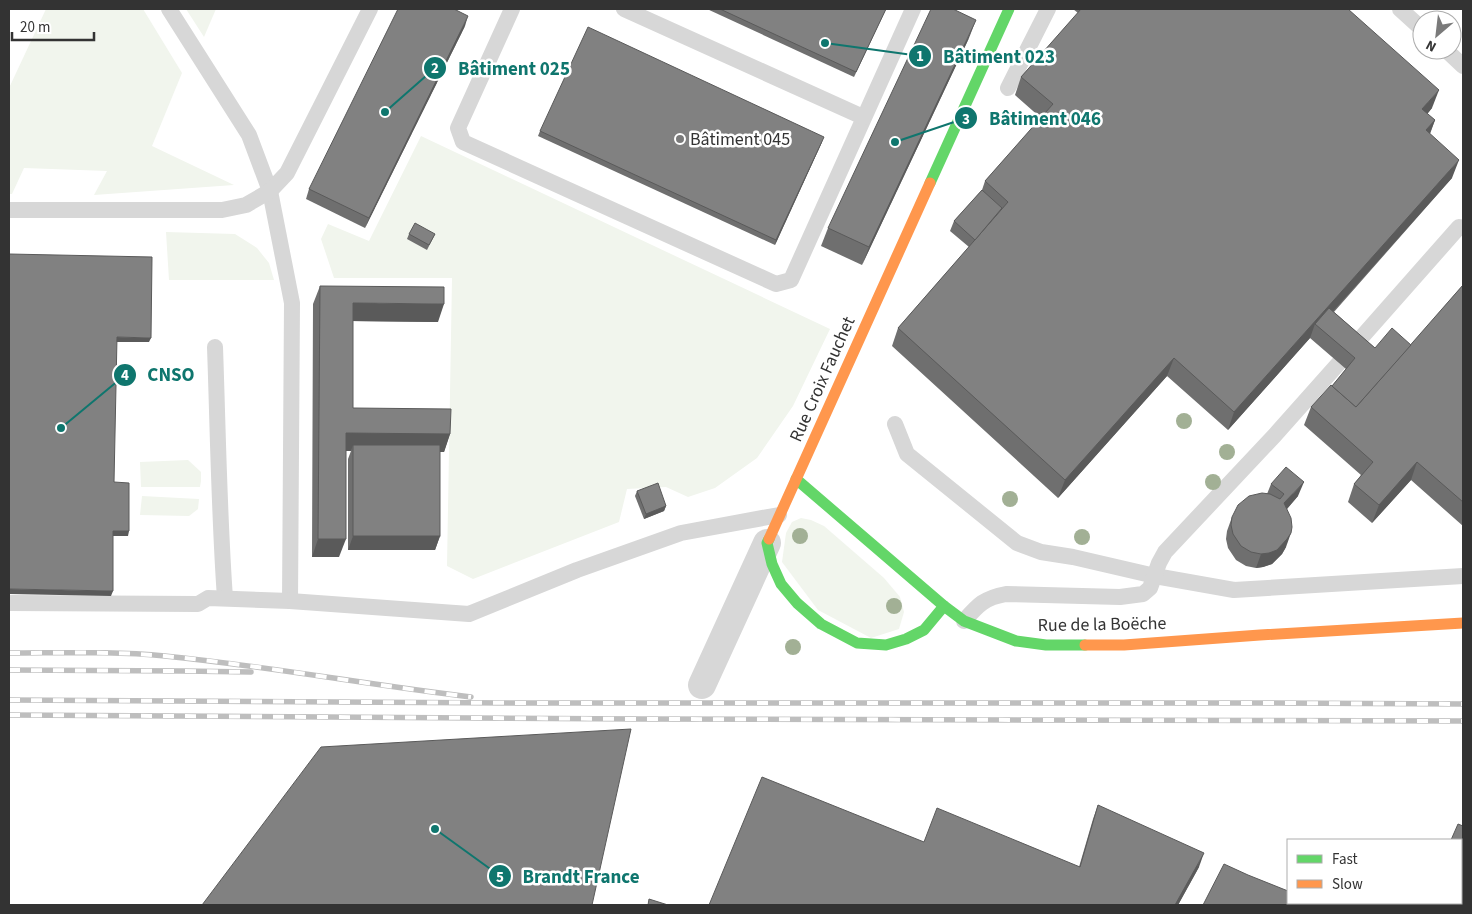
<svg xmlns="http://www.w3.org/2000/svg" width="1472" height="914" font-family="'Source Sans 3',sans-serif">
<rect width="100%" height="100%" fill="#fff"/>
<g fill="#f1f5ed">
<path d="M 46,9 L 143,9 L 182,73 L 152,146 L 234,185 L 94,195 L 107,171 L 24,168 L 12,194 L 9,194 L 9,88 Z"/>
<path d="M 186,9 L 216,9 L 204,37 Z"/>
<path d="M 421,136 L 830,329 L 793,406 L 757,458 L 715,488 L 688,497 L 666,487 L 627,489 L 619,522 L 473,579 L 447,566 L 452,278 L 334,278 L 321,239 L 328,224 L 369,241 Z"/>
<path d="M 166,232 L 235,234 L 257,248 L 269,263 L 274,280 L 169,280 Z"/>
<path d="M 188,460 L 201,472 L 201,481 L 200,487 L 141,487 L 140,462 Z"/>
<path d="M 142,496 L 199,499 L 198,509 L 189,516 L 140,515 Z"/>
<path d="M 801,518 L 811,520 L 824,526 L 884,578 L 900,597 L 904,612 L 899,629 L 871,638 L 818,610 L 782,562 L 786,533 L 792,522 Z"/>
</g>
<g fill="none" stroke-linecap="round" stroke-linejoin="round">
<g stroke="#d7d7d7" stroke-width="16">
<path d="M 169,9 L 249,135 L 270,191 L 292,303 L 290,601"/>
<path d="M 512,9 L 458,128 L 463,142 L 776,284 L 791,280 L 913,9"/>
<path d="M 624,9 L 863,117"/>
<path d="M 1400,9 L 1422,29"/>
<path d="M 1446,50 L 1463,66"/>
<path d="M 1008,88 L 1048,9"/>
<path d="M 9,210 L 222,210 L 246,205 L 270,191 L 287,173 L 370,9"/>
<path d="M 215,347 C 218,431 219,515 225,598"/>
<path d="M 1353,347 L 1459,227 L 1463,228"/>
<path d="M 895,424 L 907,454 L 1017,543 L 1041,552 L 1073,557 L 1155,576 L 1234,590 L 1463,576"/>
<path d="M 9,603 L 198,604 L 208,598 L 290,601 L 469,614 L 577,570 L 681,533 L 779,515"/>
<path d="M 964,621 C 978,605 984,598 1006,594 L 1120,597 L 1143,594 L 1150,588 L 1159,563 L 1165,552 L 1275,435 L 1339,363"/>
</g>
<path stroke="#d7d7d7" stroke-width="28" d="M 702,685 L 767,543"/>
<g stroke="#63d668" stroke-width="11">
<path d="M 930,183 L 1009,9"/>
<path d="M 796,479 L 944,606 L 964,621 L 1016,641 L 1046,645 L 1085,645"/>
<path d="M 769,539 L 767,543 L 772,564 L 781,584 L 797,603 L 821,624 L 857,643 L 886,645 L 906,639 L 924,630 L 944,606"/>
</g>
<g stroke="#ff974d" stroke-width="11">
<path d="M 769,539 L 930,183"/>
<path d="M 1085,645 L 1124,645 L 1260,635 L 1463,623"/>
</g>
<g stroke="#bebebe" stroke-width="5.5">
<g id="rail">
<path d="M 9,653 C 61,653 113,651 165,656 C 267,666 369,685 471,697"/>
<path d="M 9,670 L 183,671 L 251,672"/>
<path d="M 9,700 L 528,703 L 1273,703 L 1463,704"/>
<path d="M 9,715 L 641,719 L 1463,721"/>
</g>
</g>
<use href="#rail" stroke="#fff" stroke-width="4" stroke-dasharray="11" stroke-linecap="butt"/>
</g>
<g fill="#a2b095">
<circle cx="1184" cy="421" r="8"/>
<circle cx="1227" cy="452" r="8"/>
<circle cx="1213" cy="482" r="8"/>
<circle cx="1010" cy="499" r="8"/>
<circle cx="800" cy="536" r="8"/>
<circle cx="1082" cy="537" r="8"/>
<circle cx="894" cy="606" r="8"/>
<circle cx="793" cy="647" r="8"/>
</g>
<g fill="#6f6f6f">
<path d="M 707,9 L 886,9 L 854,77 Z"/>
<path d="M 1073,9 L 1348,9 L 1432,108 L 1427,114 L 1435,120 L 1430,134 L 1452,178 L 1334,312 L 1375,348 L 1411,345 L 1463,285 L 1463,526 L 1411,480 L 1372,523 L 1348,502 L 1354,484 L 1361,475 L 1304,425 L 1311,407 L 1332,386 L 1346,369 L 1310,338 L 1228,430 L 1167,376 L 1058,498 L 892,346 L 898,328 L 969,247 L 950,231 L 954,221 L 982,190 L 985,181 L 1041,118 L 1015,95 L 1021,77 L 1078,13 Z"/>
<path d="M 465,26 L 365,228 L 306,199 L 309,189 Z"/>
<path d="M 969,38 L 862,265 L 821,246 L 828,228 Z"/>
<path d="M 540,131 L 822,142 L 775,245 L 538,136 Z"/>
<path d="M 409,234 L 435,234 L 427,250 L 407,239 Z"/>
<path d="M 320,286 L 438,322 L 353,321 L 353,408 L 450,434 L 444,452 L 440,452 L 440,536 L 435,550 L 348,550 L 348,459 L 351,451 L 346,451 L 339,557 L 312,557 L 313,304 Z"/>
<path d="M 1271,484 L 1298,496 L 1287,509 L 1286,547 L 1282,554 L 1272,564 L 1263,567 L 1256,568 L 1246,566 L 1236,560 L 1228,548 L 1226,539 L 1227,531 L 1232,517 L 1267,494 Z"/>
<path d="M 637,491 L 666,506 L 664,511 L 644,519 L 635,496 Z"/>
<path d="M 1098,805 L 1199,867 L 1178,905 L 924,842 L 1079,867 L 1093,819 Z"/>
</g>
<g fill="#5a5a5a">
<path d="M 468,16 L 465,26 L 365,228 L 369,218 Z"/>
<path d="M 976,20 L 969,38 L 862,265 L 869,247 Z"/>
<path d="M 1439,90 L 1432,108 L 1416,128 L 1422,109 Z"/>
<path d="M 1435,120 L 1428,138 L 1426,130 Z"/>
<path d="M 824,137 L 822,142 L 775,245 L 776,240 Z"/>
<path d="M 1459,160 L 1452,178 L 1319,327 L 1315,324 L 1310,338 L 1228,430 L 1234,412 Z"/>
<path d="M 353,303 L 444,304 L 438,322 L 347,321 Z"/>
<path d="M 117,337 L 151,338 L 149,342 L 115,342 Z"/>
<path d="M 1174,358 L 1167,376 L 1058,498 L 1065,480 Z"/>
<path d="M 346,433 L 450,434 L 444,452 L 353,451 L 353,445 L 351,451 L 340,451 Z"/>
<path d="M 1417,462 L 1411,480 L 1372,523 L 1379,505 Z"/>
<path d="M 1304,482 L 1298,496 L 1279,518 L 1284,503 Z"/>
<path d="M 666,506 L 664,511 L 644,519 L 646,514 Z"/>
<path d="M 113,531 L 129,531 L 128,536 L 111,536 Z"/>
<path d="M 1291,533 L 1286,547 L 1282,554 L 1272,564 L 1263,567 L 1256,568 L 1261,554 Z"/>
<path d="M 353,536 L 440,536 L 435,550 L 348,550 Z"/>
<path d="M 318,539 L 346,539 L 339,557 L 312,557 Z"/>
<path d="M 9,589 L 113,591 L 111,596 L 9,594 Z"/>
<path d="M 1204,853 L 1199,867 L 1178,905 L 1175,905 Z"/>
</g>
<g fill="#818181" stroke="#5a5a5a">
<path d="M 398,9 L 454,9 L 468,16 L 369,218 L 309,189 Z"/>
<path d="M 720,9 L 886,9 L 856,72 Z"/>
<path d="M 931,9 L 953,9 L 976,20 L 869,247 L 828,228 Z"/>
<path d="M 1081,9 L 1348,9 L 1439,90 L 1422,109 L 1435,120 L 1426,130 L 1459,160 L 1234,412 L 1174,358 L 1065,480 L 898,328 L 1008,202 L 985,181 L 1053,104 L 1021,77 Z"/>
<path d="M 588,27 L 824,137 L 776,240 L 540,131 Z"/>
<path d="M 982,190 L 1002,208 L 975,240 L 954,221 Z"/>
<path d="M 415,223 L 435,234 L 429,245 L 409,234 Z"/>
<path d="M 9,254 L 152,257 L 151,338 L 117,337 L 114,482 L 129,483 L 129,531 L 113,531 L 113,591 L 9,589 Z"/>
<path d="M 1463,285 L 1463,502 L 1417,462 L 1379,505 L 1354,484 L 1373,462 L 1311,407 L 1331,385 L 1356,407 Z"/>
<path d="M 320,286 L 444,287 L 444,304 L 353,303 L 353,408 L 451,409 L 450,434 L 346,433 L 346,539 L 318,539 Z"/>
<path d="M 1329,308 L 1375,348 L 1392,328 L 1411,345 L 1356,407 L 1332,386 L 1355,358 L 1315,324 Z"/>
<rect x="353" y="445" width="87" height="91"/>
<path d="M 1286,467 L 1304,482 L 1284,503 L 1291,518 L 1292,527 L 1291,533 L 1287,539 L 1277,550 L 1269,553 L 1261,554 L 1251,552 L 1241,546 L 1233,534 L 1231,525 L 1232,517 L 1238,505 L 1249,496 L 1262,493 L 1270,494 L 1280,499 L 1284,494 L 1271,484 Z"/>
<path d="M 658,483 L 666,506 L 646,514 L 637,491 Z"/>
<path d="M 631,729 L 592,905 L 202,905 L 321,747 Z"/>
<path d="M 762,777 L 924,842 L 937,808 L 1080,867 L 1098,805 L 1204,853 L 1175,905 L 709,905 Z"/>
<path d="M 1458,824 L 1463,826 L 1463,905 L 1424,905 L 1425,903 L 1461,903 L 1461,840 L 1451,840 Z"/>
<path d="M 1224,864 L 1248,875 L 1288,891 L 1288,903 L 1319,903 L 1326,905 L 1203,905 Z"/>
<path d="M 649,899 L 668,905 L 648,905 Z"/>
</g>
<circle fill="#7a7a7a" stroke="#fff" stroke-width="2" cx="680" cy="139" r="5"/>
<g text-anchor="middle" stroke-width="5" stroke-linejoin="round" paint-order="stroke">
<g font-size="18" fill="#333" stroke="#fff" text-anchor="start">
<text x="690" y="145">Bâtiment 045</text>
</g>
<g font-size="18" fill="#333" stroke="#fff">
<text transform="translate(822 379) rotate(-66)" y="6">Rue Croix Fauchet</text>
<text transform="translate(1102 624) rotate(-1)" y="6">Rue de la Boëche</text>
</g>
</g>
<path fill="none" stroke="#0f766e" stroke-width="2" d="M825 43L920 56M385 112L435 68M895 142L966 118M61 428L125 375M435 829L500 876"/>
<g fill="#0f766e" stroke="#fff" stroke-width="2">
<circle cx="825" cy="43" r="5"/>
<circle cx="385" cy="112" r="5"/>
<circle cx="895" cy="142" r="5"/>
<circle cx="61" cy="428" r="5"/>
<circle cx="435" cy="829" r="5"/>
<circle cx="920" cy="56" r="12"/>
<circle cx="435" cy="68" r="12"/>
<circle cx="966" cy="118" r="12"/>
<circle cx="125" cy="375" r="12"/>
<circle cx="500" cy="876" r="12"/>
</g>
<g font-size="15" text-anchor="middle" font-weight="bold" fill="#fff">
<text x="920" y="61">1</text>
<text x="435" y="73">2</text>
<text x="966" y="124">3</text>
<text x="125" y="380">4</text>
<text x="500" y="882">5</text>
</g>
<g font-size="19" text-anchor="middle" font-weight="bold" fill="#0f766e" stroke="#fff" stroke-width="5" stroke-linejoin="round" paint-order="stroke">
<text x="999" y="63">Bâtiment 023</text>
<text x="514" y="75">Bâtiment 025</text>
<text x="1045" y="125">Bâtiment 046</text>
<text x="171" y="381">CNSO</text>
<text x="581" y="883">Brandt France</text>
</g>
<rect width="1472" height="914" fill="none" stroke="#333333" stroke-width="20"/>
<rect x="1287" y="839" width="175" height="65" fill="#ffffff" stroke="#adadad"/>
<rect x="1297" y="855" width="25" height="8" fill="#63d668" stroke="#adadad"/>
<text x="1332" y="864" font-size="15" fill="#333333">Fast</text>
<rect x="1297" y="880" width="25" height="8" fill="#ff974d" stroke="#adadad"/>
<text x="1332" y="889" font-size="15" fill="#333333">Slow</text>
<g transform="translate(1437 35) rotate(208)"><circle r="24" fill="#ffffff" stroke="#adadad"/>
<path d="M0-4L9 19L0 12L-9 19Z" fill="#7a7a7a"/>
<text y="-8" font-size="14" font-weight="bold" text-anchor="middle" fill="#333333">N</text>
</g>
<path d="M12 32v8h82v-8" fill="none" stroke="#333333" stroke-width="2.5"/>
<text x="20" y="32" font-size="15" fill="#333333" stroke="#ffffff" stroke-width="4" paint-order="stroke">20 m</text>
</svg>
